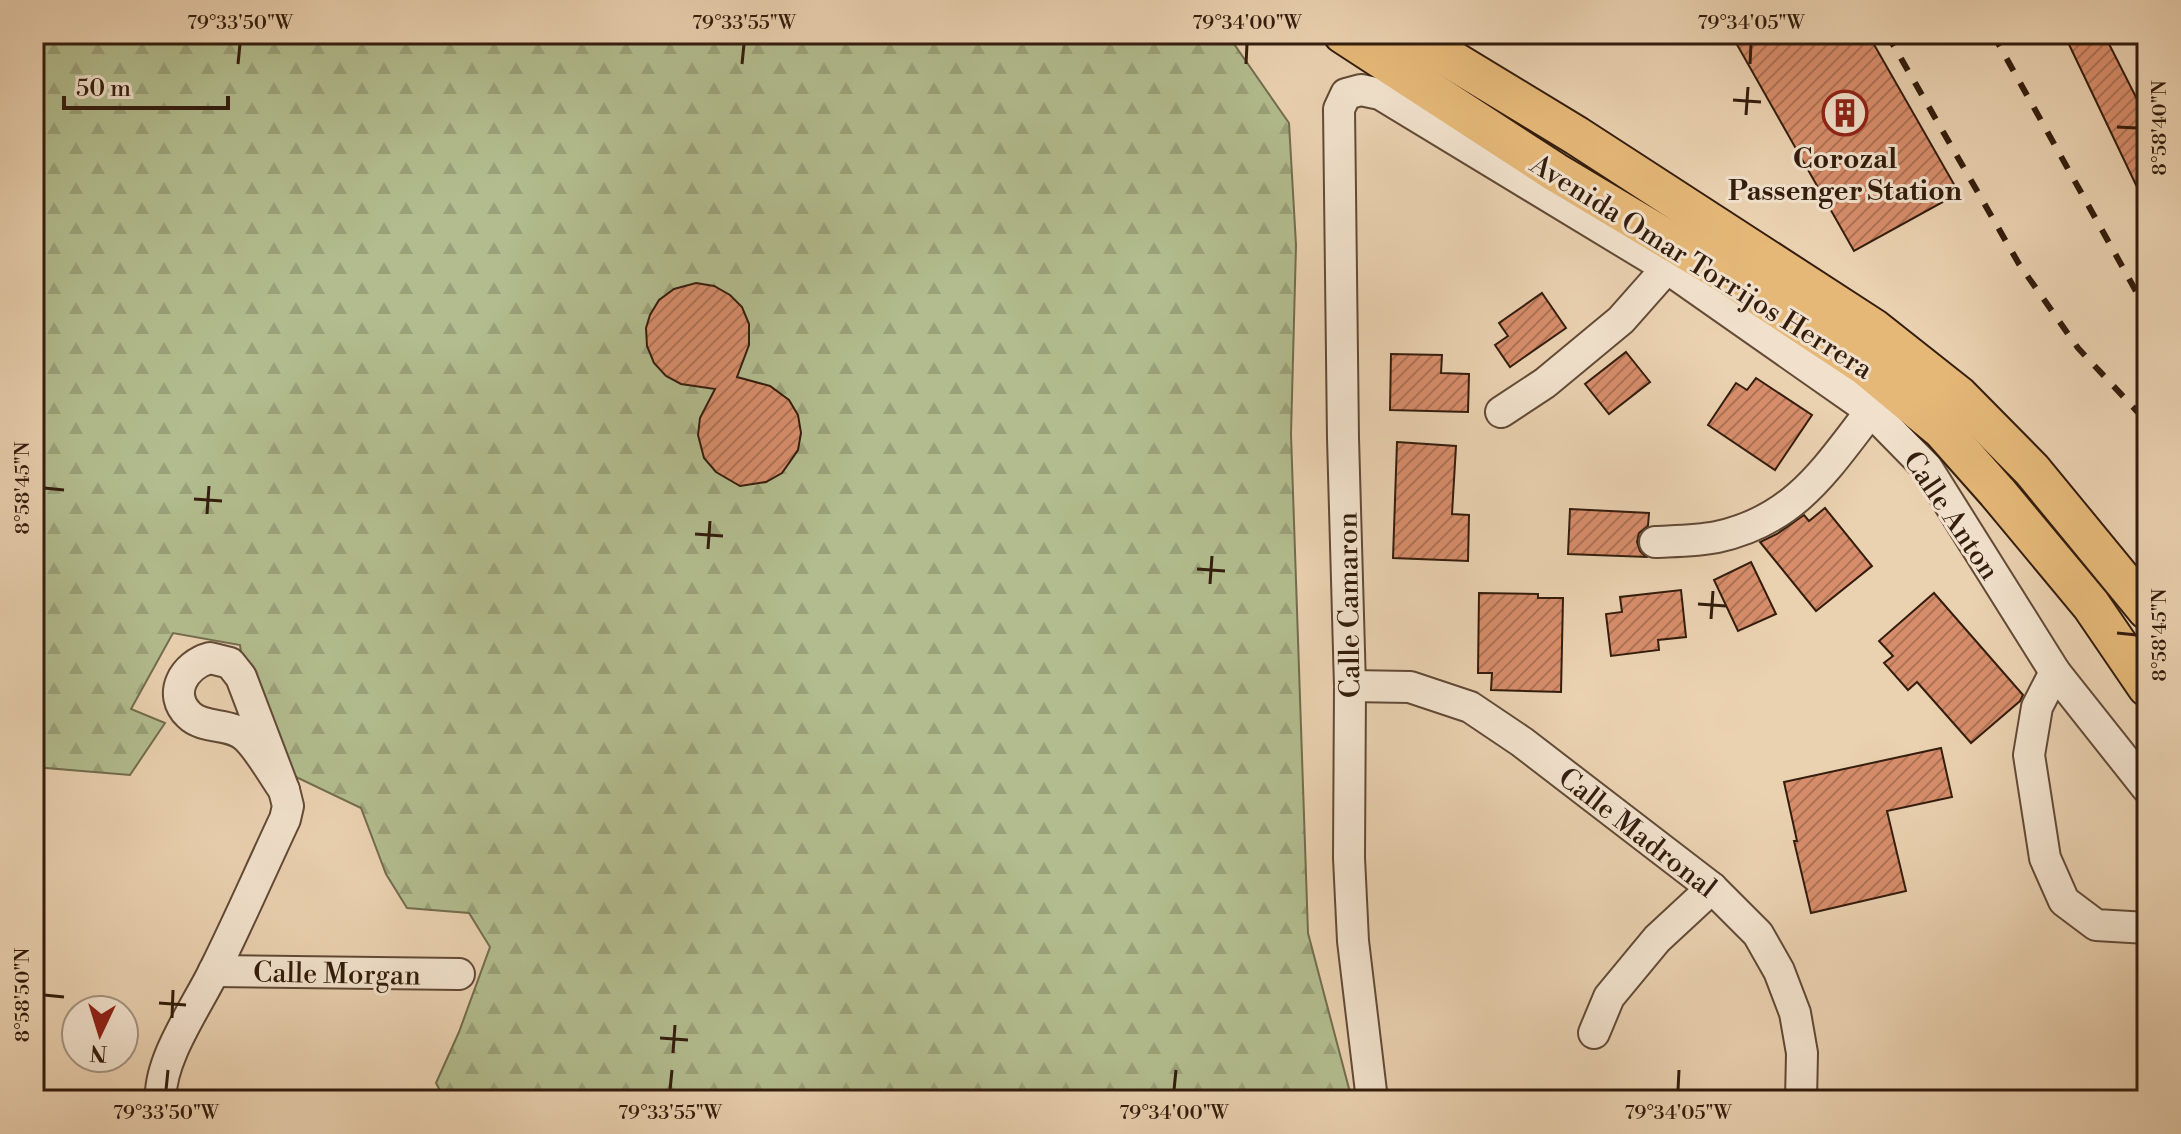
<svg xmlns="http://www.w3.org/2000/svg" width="2181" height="1134" font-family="'Libre Bodoni',serif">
<defs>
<pattern id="forest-firs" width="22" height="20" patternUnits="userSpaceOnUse" patternTransform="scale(2)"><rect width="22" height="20" fill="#b2bc8e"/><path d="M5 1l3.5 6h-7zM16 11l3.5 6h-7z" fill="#9aa179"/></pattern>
<pattern id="building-hatch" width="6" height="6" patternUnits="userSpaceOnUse" patternTransform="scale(2)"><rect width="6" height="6" fill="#d78d6b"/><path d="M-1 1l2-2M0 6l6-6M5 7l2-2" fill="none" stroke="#af7356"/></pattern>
</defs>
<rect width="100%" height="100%" fill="#ead1b0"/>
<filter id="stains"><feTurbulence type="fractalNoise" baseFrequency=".0025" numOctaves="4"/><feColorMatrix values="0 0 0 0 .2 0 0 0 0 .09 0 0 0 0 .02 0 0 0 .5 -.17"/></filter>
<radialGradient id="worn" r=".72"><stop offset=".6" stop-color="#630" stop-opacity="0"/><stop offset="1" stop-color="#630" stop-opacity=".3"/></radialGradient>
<path fill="url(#forest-firs)" stroke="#736c4e" stroke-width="2" d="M 34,34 L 1227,34 L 1289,123 L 1296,245 L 1291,434 L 1308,933 L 1352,1100 L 445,1100 L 436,1083 L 459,1032 L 490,947 L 469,913 L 407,908 L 386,874 L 361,808 L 273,766 L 248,700 L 240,645 L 173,633 L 131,709 L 165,723 L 130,775 L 34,767 Z"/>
<g fill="url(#building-hatch)" stroke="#341d0d" stroke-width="2">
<path d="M 1731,34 L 1868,34 L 1959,193 L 1854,251 Z"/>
<path d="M 2064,34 L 2104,34 L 2143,111 L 2147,120 L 2147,208 Z"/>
<path d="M 696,283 L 714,286 L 730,295 L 742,307 L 749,324 L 749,345 L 737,377 L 770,386 L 789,400 L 798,415 L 801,433 L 798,450 L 782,473 L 766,482 L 740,486 L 716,472 L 704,458 L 698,435 L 700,418 L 715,389 L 681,384 L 666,376 L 654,363 L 647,346 L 646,328 L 650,315 L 659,300 L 674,289 Z"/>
<path d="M 1542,293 L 1566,328 L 1510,367 L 1495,345 L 1508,336 L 1499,323 Z"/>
<path d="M 1626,352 L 1650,382 L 1609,414 L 1585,384 Z"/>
<path d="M 1391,354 L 1442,355 L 1441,373 L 1469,374 L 1468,412 L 1390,410 Z"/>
<path d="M 1756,378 L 1812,415 L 1775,470 L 1708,425 L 1736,383 L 1747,390 Z"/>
<path d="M 1397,442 L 1456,446 L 1452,514 L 1469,515 L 1468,561 L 1393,558 Z"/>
<path d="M 1825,508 L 1872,566 L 1816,611 L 1760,542 L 1777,534 L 1804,515 L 1809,521 Z"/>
<path d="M 1570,509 L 1649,513 L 1648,526 L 1639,533 L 1637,542 L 1640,551 L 1646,557 L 1568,554 Z"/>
<path d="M 1751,562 L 1776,614 L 1738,631 L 1714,580 Z"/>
<path d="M 1681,590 L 1686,637 L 1658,640 L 1659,650 L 1611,656 L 1606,614 L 1622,612 L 1620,597 Z"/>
<path d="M 1479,593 L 1538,594 L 1538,598 L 1563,598 L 1561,692 L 1491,690 L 1492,673 L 1478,673 Z"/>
<path d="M 1934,593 L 2023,695 L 2020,701 L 1971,743 L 1917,682 L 1908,690 L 1884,663 L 1893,656 L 1879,641 Z"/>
<path d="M 1941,748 L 1952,797 L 1887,811 L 1906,891 L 1811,913 L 1794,841 L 1797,841 L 1784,782 Z"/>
</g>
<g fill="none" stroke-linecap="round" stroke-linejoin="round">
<g stroke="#624a36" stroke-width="34">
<g id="minor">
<path d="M 1501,412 L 1545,383 L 1621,320 L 1667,268"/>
<path d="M 1655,542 C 1675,541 1697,541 1717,537 C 1795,520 1825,470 1871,411"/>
<path d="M 210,658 L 230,663 L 241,677 L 284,790 C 272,773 261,752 247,738 C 232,722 204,730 189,715 C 167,694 184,665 210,658 Z"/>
<path d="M 2055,672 L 2037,707 L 2029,755 L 2045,858 L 2064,901 L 2096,925 L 2147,928"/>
<path d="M 1350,686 L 1410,687 L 1470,707 L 1522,742 L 1712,888 L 1758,934 L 1779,971 L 1795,1013 L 1802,1053 L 1801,1100"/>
<path d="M 214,971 L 459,974"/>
<path d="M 1594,1033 L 1609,997 L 1657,939 L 1712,888"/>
<path d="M 161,1100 C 158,1061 197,1006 214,971 C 239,921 261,870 285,819 L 288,806 L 284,790"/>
<path d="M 1372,1100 L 1353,941 L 1349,858 L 1350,686 L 1343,438 L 1339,109 L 1346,94 L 1361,90 L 1380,94 L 1667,268 L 1871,411 L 1927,468 L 2055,672 L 2147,788"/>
</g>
</g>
<g stroke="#341d0d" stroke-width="42">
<g id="major">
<path d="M 1343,34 L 1555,172 L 1729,276 L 1865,366 L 1942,430 L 1997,492 L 2091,605 L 2147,687"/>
<path d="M 1409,34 L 1577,136 L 1873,328 L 1959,396 L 2032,470 L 2147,610"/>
</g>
</g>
<use href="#minor" stroke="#f1e1cc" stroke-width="30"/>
<use href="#major" stroke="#e5b878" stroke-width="38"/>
<g stroke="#341d0d" stroke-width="6" stroke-dasharray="14 14" stroke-linecap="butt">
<path d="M 1887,34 L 2019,264 L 2078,348 L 2147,422"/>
<path d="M 1993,34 L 2147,311"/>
</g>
</g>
<path fill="none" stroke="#341d0d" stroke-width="3" d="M 238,64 L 240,44M 742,64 L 744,44M 1246,64 L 1247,44M 1750,64 L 1751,44M 1733,100 L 1761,102M 1746,115 L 1748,87M 2117,127 L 2137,128M 44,488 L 64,490M 194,499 L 222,501M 207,514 L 209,486M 695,534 L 723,536M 708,549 L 710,521M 1197,569 L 1225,571M 1210,584 L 1212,556M 1698,604 L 1726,606M 1711,619 L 1713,591M 2117,633 L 2137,635M 44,995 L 64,997M 159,1003 L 186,1005M 172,1018 L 173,990M 660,1038 L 688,1040M 673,1053 L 675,1025M 166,1090 L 168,1070M 670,1090 L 672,1070M 1174,1090 L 1176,1070M 1678,1090 L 1679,1070"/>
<defs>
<g id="building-ring" transform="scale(2.3)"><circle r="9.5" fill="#f1e1cc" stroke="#8f2418" stroke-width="1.5"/><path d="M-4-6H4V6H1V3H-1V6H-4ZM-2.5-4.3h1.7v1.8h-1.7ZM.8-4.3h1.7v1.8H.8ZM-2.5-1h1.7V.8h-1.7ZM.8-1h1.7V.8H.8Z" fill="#8f2418"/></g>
</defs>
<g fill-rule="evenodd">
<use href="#building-ring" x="1845" y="113"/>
</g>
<g text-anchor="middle" stroke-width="6" stroke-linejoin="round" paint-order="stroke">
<g font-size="28" font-weight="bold" fill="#341d0d" stroke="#f1e1cc">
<text x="1845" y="168">Corozal<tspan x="1845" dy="32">Passenger Station</tspan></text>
</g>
<g font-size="28" fill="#341d0d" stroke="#f1e1cc">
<text transform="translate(1702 266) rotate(32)" y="10">Avenida Omar Torrijos Herrera</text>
<text transform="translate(1952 515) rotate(56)" y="10">Calle Anton</text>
<text transform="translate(1348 605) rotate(-91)" y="10">Calle Camaron</text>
<text transform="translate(1638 832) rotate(38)" y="10">Calle Madronal</text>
<text transform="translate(337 973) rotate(1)" y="10">Calle Morgan</text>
</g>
</g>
<rect width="2181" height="1134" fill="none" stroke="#ead1b0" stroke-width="88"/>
<g transform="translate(100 1034) rotate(184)"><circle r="38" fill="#f1e1cc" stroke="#a59380" stroke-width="2"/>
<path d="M0-6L14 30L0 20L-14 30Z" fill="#8f2418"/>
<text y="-12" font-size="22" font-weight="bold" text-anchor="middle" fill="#341d0d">N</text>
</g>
<path d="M64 96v12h164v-12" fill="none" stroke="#341d0d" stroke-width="4"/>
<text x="76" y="96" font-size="24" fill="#341d0d" stroke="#f1e1cc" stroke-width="6" paint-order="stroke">50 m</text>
<rect x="44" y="44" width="2093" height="1046" fill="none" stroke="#341d0d" stroke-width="3"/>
<g font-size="20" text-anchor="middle" fill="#341d0d">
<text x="240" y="29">79°33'50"W</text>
<text x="744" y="29">79°33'55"W</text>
<text x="1247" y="29">79°34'00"W</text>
<text x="1751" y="29">79°34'05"W</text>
<text transform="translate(2159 128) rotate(-90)" y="7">8°58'40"N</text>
<text transform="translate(22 488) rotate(-90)" y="7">8°58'45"N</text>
<text transform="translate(2159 635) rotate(-90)" y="7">8°58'45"N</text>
<text transform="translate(22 995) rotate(-90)" y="7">8°58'50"N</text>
<text x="166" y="1119">79°33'50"W</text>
<text x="670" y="1119">79°33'55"W</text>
<text x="1174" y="1119">79°34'00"W</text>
<text x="1678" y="1119">79°34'05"W</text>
</g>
<rect width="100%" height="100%" filter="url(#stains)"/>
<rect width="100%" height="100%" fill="url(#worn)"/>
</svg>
